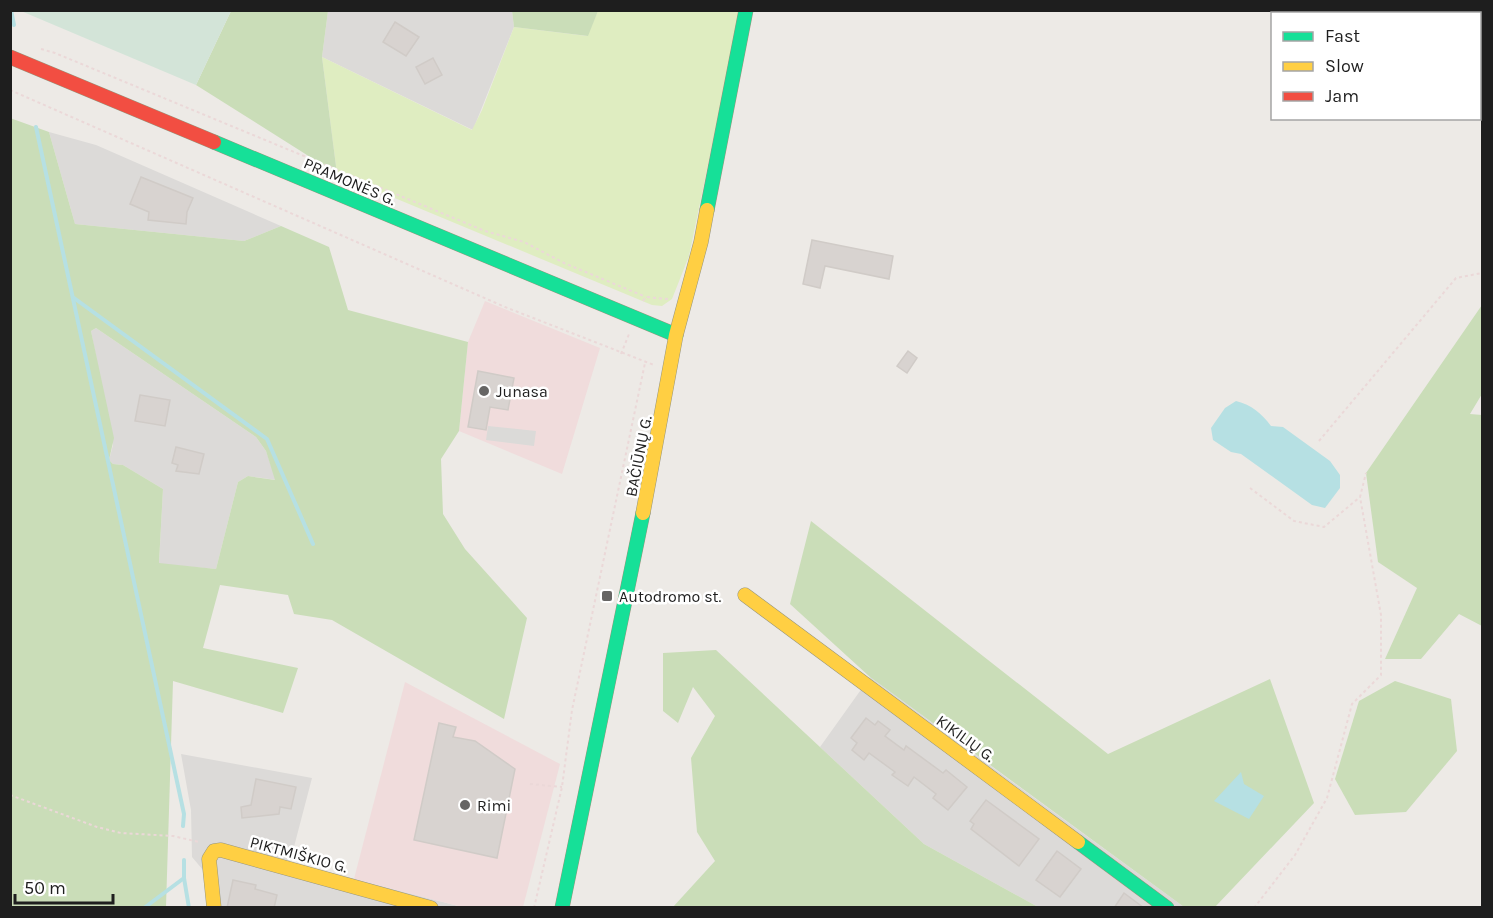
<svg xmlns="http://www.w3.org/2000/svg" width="1493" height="918" font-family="Karla,sans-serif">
<rect width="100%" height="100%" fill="#edeae6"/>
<g fill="#dcdad8">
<path d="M 328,11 L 512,11 L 514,27 L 473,130 L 322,57 Z"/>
<path d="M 49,132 L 96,145 L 281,226 L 244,241 L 75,224 Z"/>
<path d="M 96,328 L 256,437 L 266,451 L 276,480 L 248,476 L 238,482 L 216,569 L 159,564 L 163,489 L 123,465 L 113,464 L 109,460 L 113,445 L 91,331 Z"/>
<path d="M 870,677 L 988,764 L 1184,907 L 1038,907 L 924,844 L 820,747 Z"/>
<path d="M 181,754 L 312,778 L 290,862 L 462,907 L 208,907 L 203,870 L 192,857 L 191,810 Z"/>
</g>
<g fill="#f0dcdc">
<path d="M 485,301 L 600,348 L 562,474 L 459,431 L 468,342 Z"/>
<path d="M 405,682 L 560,764 L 523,907 L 462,907 L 354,879 Z"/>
</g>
<path fill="#dbdad8" d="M 488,426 L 536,431 L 534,446 L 486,440 Z"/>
<path fill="#dfedc1" d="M 598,11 L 740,11 L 689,256 L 672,299 L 662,306 L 652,305 L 337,174 L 322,57 L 472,130 L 482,110 L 514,27 L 587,36 Z"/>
<g fill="#caddb8" fill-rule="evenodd">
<path d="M 231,11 L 328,11 L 322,57 L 337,174 L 196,85 Z"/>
<path d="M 512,11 L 512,10 L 598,11 L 588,36 L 514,27 Z"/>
<path d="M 10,118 L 49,132 L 75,224 L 244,241 L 281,226 L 329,247 L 348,310 L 468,342 L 459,431 L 441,459 L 443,514 L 465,549 L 527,618 L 504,719 L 332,620 L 294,614 L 288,595 L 220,585 L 203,648 L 298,668 L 283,713 L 173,681 L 166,907 L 11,907 ZM 96,328 L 256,437 L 266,451 L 275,480 L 248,476 L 238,482 L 216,569 L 159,563 L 163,489 L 123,465 L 113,464 L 109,460 L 114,438 L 91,331 Z"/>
<path d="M 1482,305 L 1482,394 L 1470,414 L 1482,415 L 1482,626 L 1459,614 L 1421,659 L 1385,659 L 1417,588 L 1378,562 L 1366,473 Z"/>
<path d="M 811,521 L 1108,754 L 1270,679 L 1314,803 L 1215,907 L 1184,907 L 870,677 L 790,604 Z"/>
<path d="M 716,650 L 924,844 L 1038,907 L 673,907 L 715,861 L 697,832 L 691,758 L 715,716 L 693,687 L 678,723 L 663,711 L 663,653 Z"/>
<path d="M 1395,681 L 1451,699 L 1457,751 L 1406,812 L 1355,815 L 1335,779 L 1359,701 Z"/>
</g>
<path fill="#d3e4d8" d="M 21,11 L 231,10 L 231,11 L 196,85 Z"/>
<g fill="#b6e0e3">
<path d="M 1236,401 C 1252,405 1261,413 1271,426 L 1283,427 L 1330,461 L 1340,475 L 1340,488 L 1325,508 L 1312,505 L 1241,454 L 1231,452 L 1213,440 L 1211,428 L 1225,408 Z"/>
<path d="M 1241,772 L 1244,784 L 1264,796 L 1249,819 L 1214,801 Z"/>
</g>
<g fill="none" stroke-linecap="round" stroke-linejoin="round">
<g stroke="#b6e0e3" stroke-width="4">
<path d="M 11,10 L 14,25"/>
<path d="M 36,127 L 184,814 L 183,826"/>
<path d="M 74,298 L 267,439 L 313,544"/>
<path d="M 184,860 L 184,878 L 189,908"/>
<path d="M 144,908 L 184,878"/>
</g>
</g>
<g fill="#d8d3d0" stroke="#d0cbc7" stroke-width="1.5">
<path d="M 395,22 L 419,37 L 406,56 L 383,42 Z"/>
<path d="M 433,58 L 442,75 L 425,84 L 416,67 Z"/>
<path d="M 141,177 L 193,198 L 187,212 L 186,224 L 148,220 L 149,212 L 130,204 Z"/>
<path d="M 812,240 L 893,256 L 889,279 L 825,266 L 820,288 L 803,284 Z"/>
<path d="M 908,351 L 917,358 L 907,373 L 897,366 Z"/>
<path d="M 478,371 L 514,378 L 508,410 L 490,407 L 486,430 L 468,427 Z"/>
<path d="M 140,395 L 170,400 L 165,426 L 135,421 Z"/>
<path d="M 176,447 L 204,454 L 199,474 L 176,471 L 178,465 L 172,463 Z"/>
<path d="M 866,718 L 875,725 L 878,721 L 890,730 L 885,736 L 904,750 L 906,746 L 943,773 L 946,770 L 967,787 L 948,810 L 933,798 L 936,794 L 914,777 L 908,786 L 892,775 L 895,772 L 869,753 L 864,760 L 852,750 L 857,743 L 851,738 Z"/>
<path d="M 439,723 L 456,727 L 453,737 L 475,741 L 515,769 L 497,858 L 414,840 Z"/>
<path d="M 256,779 L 296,787 L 291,809 L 280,807 L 279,814 L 242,818 L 241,807 L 251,805 Z"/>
<path d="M 986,800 L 1039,839 L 1019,866 L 971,829 L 974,824 L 970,821 Z"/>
<path d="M 1057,851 L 1081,869 L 1060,897 L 1036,880 Z"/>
<path d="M 233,880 L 256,885 L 255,889 L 277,895 L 274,908 L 227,908 Z"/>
<path d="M 1124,893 L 1144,908 L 1114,908 Z"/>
</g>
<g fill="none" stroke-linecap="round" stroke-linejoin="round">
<g stroke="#98967d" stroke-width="15">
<g id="fast">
<path d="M 214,142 L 676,335"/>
<path d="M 707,210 L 746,10"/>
<path d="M 1078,842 L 1167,908"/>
<path d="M 562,908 L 643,513"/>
</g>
</g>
<g stroke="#98967d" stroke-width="15">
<g id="slow">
<path d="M 643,513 L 676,335 L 701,242 L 707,210"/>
<path d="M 745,595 L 1078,842"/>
<path d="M 214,908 L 209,859 L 214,851 L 221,850 L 431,908"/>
</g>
</g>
<g stroke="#98967d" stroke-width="15">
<path id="jam" d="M 10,57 L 214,142"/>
</g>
<g stroke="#ebd8d8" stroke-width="2" stroke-dasharray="3 3" stroke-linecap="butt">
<path d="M 41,49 L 55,53 L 485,231 L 524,242 L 564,263 L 646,297"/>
<path d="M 10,90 L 505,307 L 654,365"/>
<path d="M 643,301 L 646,297 L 668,299"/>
<path d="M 621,354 L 629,334"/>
<path d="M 1319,441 L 1456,278 L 1482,273"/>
<path d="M 1250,488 L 1294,521 L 1324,527 L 1360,497 L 1366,473"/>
<path d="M 530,784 L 562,787"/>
<path d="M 10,795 L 97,827 L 121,833 L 173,836 L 199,842"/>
<path d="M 534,908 L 562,787 L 572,710 L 645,363"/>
<path d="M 1254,908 L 1295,855 L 1327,798 L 1352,704 L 1381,675 L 1381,615 L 1360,497"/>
</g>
<use href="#fast" stroke="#16e098" stroke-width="14"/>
<use href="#slow" stroke="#ffcf43" stroke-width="14"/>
<use href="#jam" stroke="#f24e42" stroke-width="14"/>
</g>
<g fill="#666564" stroke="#fff" stroke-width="2">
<circle cx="484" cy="391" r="6"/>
<rect x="601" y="590" width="12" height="12" rx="3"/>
<circle cx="465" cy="805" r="6"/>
</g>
<g text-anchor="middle" stroke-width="5" stroke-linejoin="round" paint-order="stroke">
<g font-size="16" fill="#1e1e1e" stroke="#fff">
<text transform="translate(350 181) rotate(23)" y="6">PRAMONĖS G.</text>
<text transform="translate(638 456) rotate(-79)" y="6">BAČIŪNŲ G.</text>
<text transform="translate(966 738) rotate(36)" y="6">KIKILIŲ G.</text>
<text transform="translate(299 854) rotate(15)" y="6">PIKTMIŠKIO G.</text>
</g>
<g font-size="16" fill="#1e1e1e" stroke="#fff" text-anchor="start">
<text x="496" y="397">Junasa</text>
<text x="619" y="602">Autodromo st.</text>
<text x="477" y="811">Rimi</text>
</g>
</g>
<rect width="1493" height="918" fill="none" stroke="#1e1e1e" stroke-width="24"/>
<rect x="1271" y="12" width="210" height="108" fill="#ffffff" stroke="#a5a5a5" stroke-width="1.5"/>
<rect x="1283" y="32" width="30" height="9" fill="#16e098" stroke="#a5a5a5" stroke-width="1.5"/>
<text x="1325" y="42" font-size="18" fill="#1e1e1e">Fast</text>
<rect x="1283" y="62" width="30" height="9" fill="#ffcf43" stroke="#a5a5a5" stroke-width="1.5"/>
<text x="1325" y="72" font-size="18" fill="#1e1e1e">Slow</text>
<rect x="1283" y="92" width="30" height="9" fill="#f24e42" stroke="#a5a5a5" stroke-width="1.5"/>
<text x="1325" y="102" font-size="18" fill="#1e1e1e">Jam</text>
<path d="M15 894v9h98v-9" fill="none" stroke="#1e1e1e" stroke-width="3"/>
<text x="24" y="894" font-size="18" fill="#1e1e1e" stroke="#ffffff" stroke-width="4.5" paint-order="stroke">50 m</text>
</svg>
